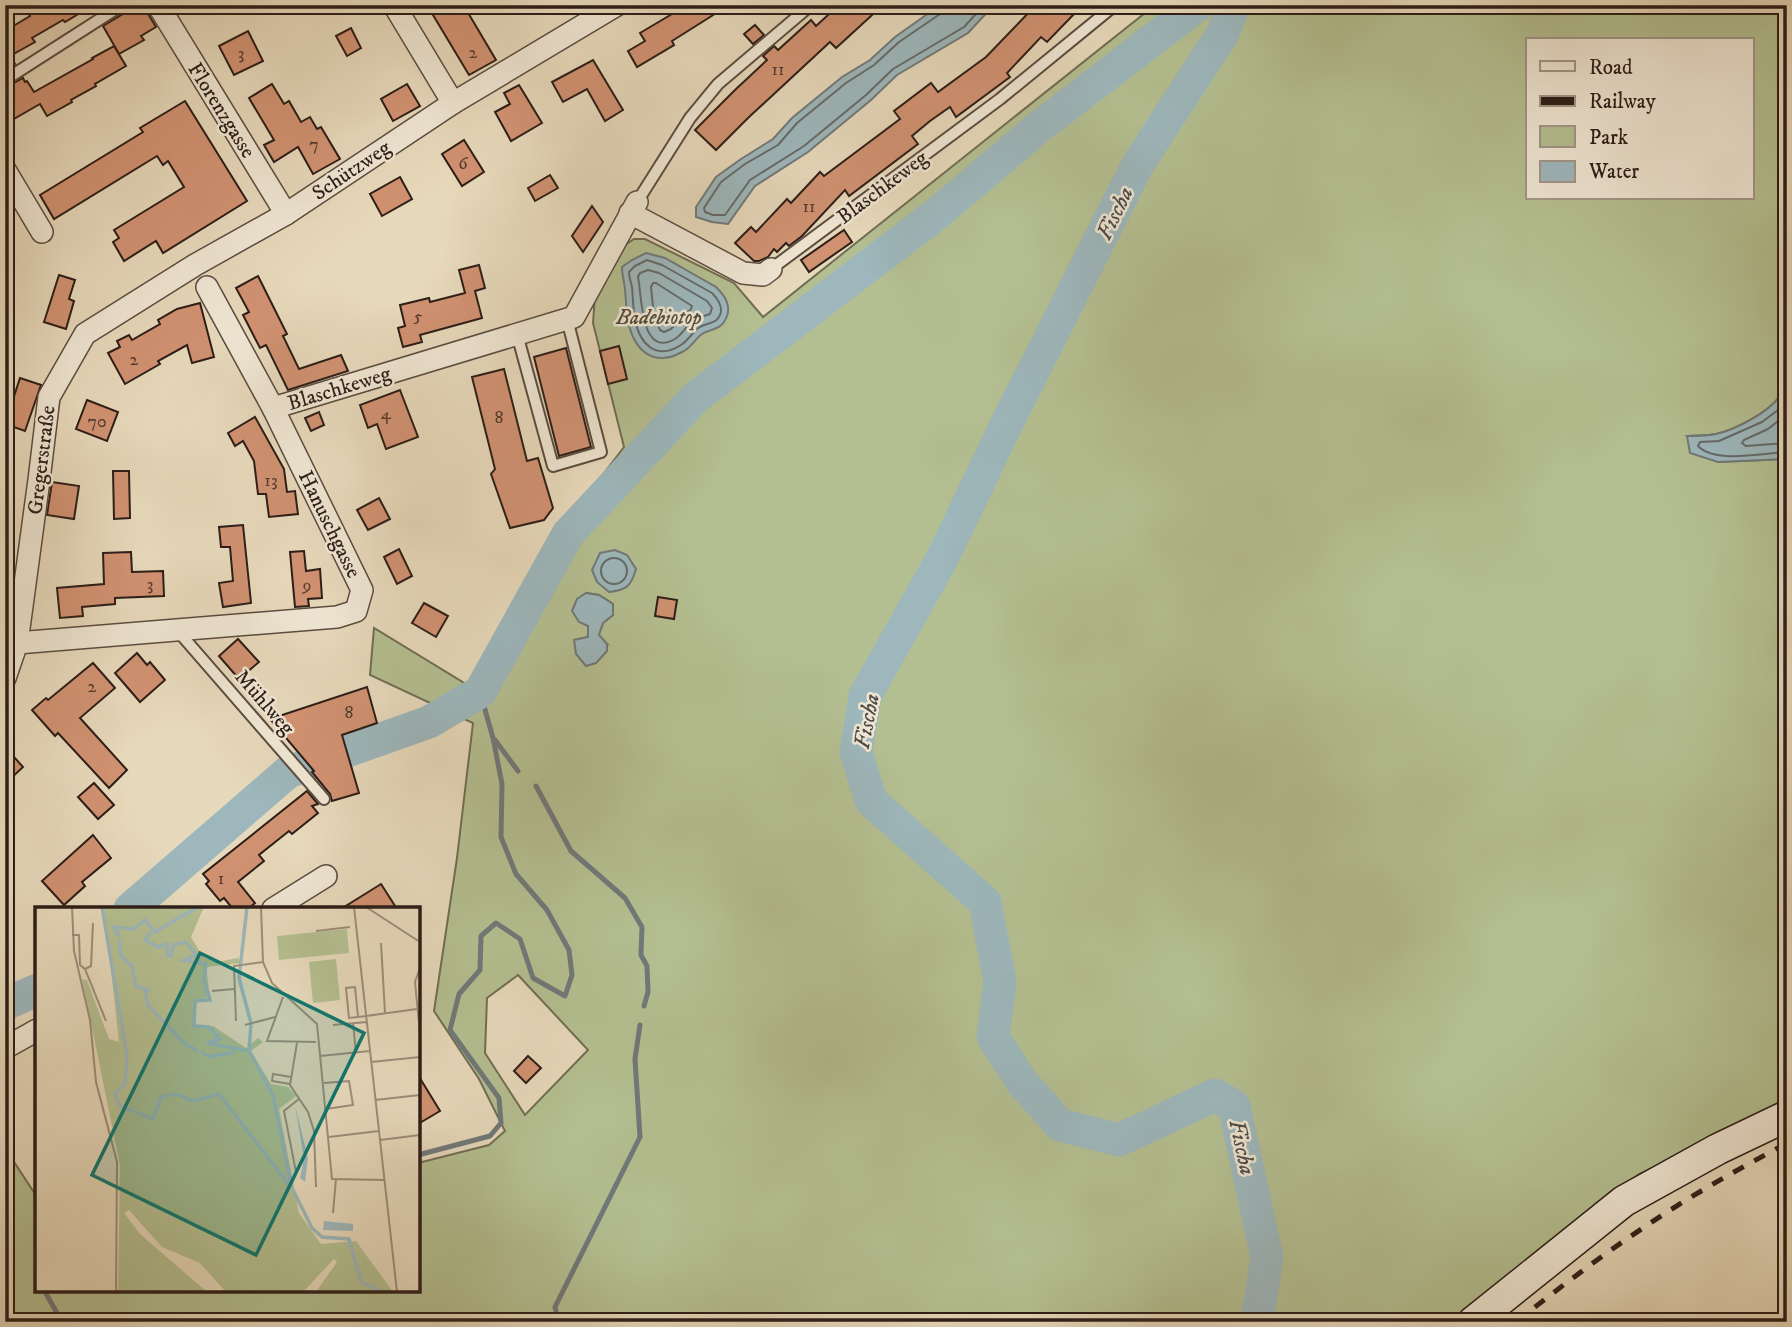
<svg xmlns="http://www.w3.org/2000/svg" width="1792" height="1327" font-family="'IM FELL DW Pica',serif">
<rect width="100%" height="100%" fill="#e7d9bb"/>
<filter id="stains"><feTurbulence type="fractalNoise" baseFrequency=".00286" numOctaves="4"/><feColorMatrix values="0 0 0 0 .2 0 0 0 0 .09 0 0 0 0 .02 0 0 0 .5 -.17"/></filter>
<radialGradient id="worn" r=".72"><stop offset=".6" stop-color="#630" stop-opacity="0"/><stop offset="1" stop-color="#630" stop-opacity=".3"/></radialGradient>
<path fill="#b4bf91" stroke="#706e54" stroke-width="2" fill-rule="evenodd" d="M 1155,5 L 1787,5 L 1787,397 L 1779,397 C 1769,412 1734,430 1716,434 C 1707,436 1697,435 1687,436 L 1718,462 L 1787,459 L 1787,1104 L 1639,1174 L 1451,1322 L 5,1322 L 5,1309 L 14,1296 L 5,1198 L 5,1148 L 37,1197 L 37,1290 L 418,1290 L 418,1163 L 489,1145 L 505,1131 L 479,1079 L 434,1011 L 457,858 L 473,723 L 370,675 L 374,628 L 471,687 L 569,519 L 624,447 L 593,323 L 595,295 L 625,245 L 634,239 L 645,239 L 734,283 L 763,317 ZM 1528,40 L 1752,40 L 1752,198 L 1528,198 ZM 586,593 L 599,595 L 613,604 L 613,615 L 603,623 L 598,635 L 607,644 L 574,640 L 589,637 ZM 518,975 L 588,1050 L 525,1115 L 485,1053 L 487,998 Z"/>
<g fill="#9db7bc" stroke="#70797a" stroke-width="2">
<path d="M 943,5 L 994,5 L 968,33 L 897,75 L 871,100 L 808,152 L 755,186 L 728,224 L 712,222 L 696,217 L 696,207 L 716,177 L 741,159 L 773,139 L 792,118 L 842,77 L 870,60 L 895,37 L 933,10 Z"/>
<path d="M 646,253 L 665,258 L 716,287 C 724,295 731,304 727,316 C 721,332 710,328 702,334 C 695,339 691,348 682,352 C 653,368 634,350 628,321 C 626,310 626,299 625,289 C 624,281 622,275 622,267 L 632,260 Z"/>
<path d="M 1779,397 L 1787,397 L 1787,459 L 1718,462 L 1690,453 L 1687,436 C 1696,436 1707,436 1716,434 C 1734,431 1769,412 1779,397 Z"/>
<path d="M 615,550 L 627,555 L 636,569 C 631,586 627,590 609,592 L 597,582 L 592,570 L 600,553 Z"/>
<path d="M 586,593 L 599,595 L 613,604 L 613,615 L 603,623 L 599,635 L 607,644 L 607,651 L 596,663 L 586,666 L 576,654 L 574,640 L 588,637 L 588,626 L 579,622 L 572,611 L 577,599 Z"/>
</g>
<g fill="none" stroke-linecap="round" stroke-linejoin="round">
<g stroke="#646a6a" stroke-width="2">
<path d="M 943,5 L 943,10 L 940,14 L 899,42 L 874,65 L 846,83 L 797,123 L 778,145 L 745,164 L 721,182 L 704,208 L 705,212 L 713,215 L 725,215 L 750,180 L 804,146 L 866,95 L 893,69 L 964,27 L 984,5"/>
<path d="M 647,260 L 662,265 L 712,293 C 717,298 722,304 721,312 C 717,327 704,321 696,330 C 691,335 687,341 681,345 C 656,361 640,344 635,320 C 633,309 633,298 632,287 C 631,282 629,277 629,272 L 635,266 Z"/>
<path d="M 648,270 L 659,273 L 707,301 L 712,308 L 710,314 C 705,316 699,317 695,320 C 687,324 683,334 675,339 C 640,359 642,295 638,277 L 640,273 Z"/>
<path d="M 653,283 L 656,283 L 692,306 L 691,309 L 671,329 L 664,332 L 660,330 L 654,317 L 651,287 Z"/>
<path d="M 1787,404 L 1782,405 L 1778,410 L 1762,422 L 1719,441 L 1700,442 L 1698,446 C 1715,464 1763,453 1787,452"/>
<path d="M 1787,414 L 1768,429 L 1744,440 L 1742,443 L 1746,446 L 1787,443"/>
<circle cx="614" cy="571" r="13"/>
</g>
<g stroke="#70797a" stroke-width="5">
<path d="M 495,740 L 518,771"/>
<path d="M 536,786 L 571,851 L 625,898 L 642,927 L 641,955 L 647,966 L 648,992 L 644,1006"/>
<path d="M 418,1155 L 490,1136 L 501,1123 L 499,1098 L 450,1030 L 459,994 L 480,970 L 481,936 L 496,923 L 520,939 L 533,978 L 565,996 L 572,975 L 569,950 L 547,910 L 516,874 L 501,837 L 502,784 L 493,738 L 480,692"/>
<path d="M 44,1290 L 62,1322"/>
<path d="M 558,1322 L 555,1307 L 640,1137 L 635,1059 L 640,1025"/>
</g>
<g stroke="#9db7bc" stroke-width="33">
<path d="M 1234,5 L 1222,35 L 1138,164 L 1007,423 L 943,557 L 865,696 L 856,752 L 871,801 L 985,902 L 1000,981 L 993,1037 L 1021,1081 L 1060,1125 L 1119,1140 L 1215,1095 L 1234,1106 L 1267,1257 L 1257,1322"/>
<path d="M 130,909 L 288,772 L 429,722 L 480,692 L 568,534 L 695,398 L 934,216 L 1039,127 L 1198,5"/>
<path d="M 5,1004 L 37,990"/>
</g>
</g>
<g fill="#d19272" stroke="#2c1d18" stroke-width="2">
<path d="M 41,5 L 107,5 L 95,13 L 92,6 L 65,22 L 63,20 L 32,38 L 35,42 L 10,56 L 15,64 L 5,70 L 5,31 L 30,16 L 28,13 Z"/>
<path d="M 130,5 L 145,5 L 147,12 L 156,27 L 141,36 L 144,40 L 119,54 L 103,26 L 126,12 Z"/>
<path d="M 427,5 L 466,5 L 464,6 L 496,60 L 469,75 Z"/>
<path d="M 666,5 L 729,5 L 672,41 L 674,45 L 637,67 L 628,51 L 645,41 L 640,33 L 672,14 Z"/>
<path d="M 839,5 L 883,5 L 836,48 L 830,42 L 748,118 L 716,150 L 695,130 L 735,90 L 767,60 L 763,56 L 774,46 L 778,50 L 811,20 L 816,26 Z"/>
<path d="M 1036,5 L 1068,5 L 1076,12 L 1047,42 L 1041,37 L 1007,73 L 1010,77 L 956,117 L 950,107 L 930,121 L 912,136 L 918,144 L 849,196 L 845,190 L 802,236 L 789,246 L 786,243 L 777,252 L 774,249 L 768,257 L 759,261 L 754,261 L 735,243 L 751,227 L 756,232 L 787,199 L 791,203 L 820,172 L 824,176 L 900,119 L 894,111 L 931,83 L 938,92 L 986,57 Z"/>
<path d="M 755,25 L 764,35 L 753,44 L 744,34 Z"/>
<path d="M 351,28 L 361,48 L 347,56 L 336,36 Z"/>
<path d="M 248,31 L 263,61 L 234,75 L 219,46 Z"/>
<path d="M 114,46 L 126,66 L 95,84 L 96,86 L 71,100 L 72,102 L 47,116 L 40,104 L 5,124 L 5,88 L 23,78 L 25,82 L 27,81 L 34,92 L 93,59 L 92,58 Z"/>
<path d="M 593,60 L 623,110 L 605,121 L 587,89 L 563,102 L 552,82 Z"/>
<path d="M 272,84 L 284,104 L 289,101 L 301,122 L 310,117 L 317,129 L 321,127 L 340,159 L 313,174 L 298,147 L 274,162 L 264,145 L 274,140 L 249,98 Z"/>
<path d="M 407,84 L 420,106 L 393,121 L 381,99 Z"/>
<path d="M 519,85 L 542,123 L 511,141 L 495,112 L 510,104 L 504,93 Z"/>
<path d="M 185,101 L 247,201 L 163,253 L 156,241 L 124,261 L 113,242 L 119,238 L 114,230 L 184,187 L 168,161 L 163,165 L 157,156 L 54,219 L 40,195 L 143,132 L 140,128 Z"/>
<path d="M 464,140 L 484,172 L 462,186 L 442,154 Z"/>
<path d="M 550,175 L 558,188 L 535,201 L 528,188 Z"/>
<path d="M 400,177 L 412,199 L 382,216 L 370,194 Z"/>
<path d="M 592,206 L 603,222 L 583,252 L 572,236 Z"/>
<path d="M 844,230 L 852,242 L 809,272 L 801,260 Z"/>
<path d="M 479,265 L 485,288 L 475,291 L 482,318 L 420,335 L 422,342 L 403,347 L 398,328 L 405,326 L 400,305 L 429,298 L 430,302 L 465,293 L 459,270 Z"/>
<path d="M 59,275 L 75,280 L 69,299 L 74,301 L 66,329 L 44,322 Z"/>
<path d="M 258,276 L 287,334 L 283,336 L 299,369 L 341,355 L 348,371 L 288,390 L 266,345 L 260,348 L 243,315 L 249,312 L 236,288 Z"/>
<path d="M 200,303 L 214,357 L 192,363 L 187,345 L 158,361 L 160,364 L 125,384 L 108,353 L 120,347 L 117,341 L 129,335 L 132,340 L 160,324 L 158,320 L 177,309 Z"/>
<path d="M 619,346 L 627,379 L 608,384 L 600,351 Z"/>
<path d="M 566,348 L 591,447 L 559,456 L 534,357 Z"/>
<path d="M 504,369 L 527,461 L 538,458 L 553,508 L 544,520 L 510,528 L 491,474 L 495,469 L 472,377 Z"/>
<path d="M 20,378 L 41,385 L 25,431 L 5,424 Z"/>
<path d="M 400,390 L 418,437 L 386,449 L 377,424 L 368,428 L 360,405 Z"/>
<path d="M 87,400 L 118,412 L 107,441 L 76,429 Z"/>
<path d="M 319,412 L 324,425 L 311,431 L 305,418 Z"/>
<path d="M 255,417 L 284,469 L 287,492 L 295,491 L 298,514 L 269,517 L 266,494 L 258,494 L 254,461 L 243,441 L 235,446 L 228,433 Z"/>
<path d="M 113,471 L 129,471 L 130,518 L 114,519 Z"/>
<path d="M 52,482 L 79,486 L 74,519 L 47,515 Z"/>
<path d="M 379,498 L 390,519 L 368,530 L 357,510 Z"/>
<path d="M 243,525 L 251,603 L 223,607 L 219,583 L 233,581 L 230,547 L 221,547 L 219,527 Z"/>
<path d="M 399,549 L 412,576 L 397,584 L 384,557 Z"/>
<path d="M 304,551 L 306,571 L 320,569 L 322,598 L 308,599 L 309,606 L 295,607 L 290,552 Z"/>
<path d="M 131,552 L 132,572 L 163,571 L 164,596 L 115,598 L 115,604 L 82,607 L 83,616 L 60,618 L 57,588 L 104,584 L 103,553 Z"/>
<path d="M 658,597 L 677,600 L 674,619 L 655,616 Z"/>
<path d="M 424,603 L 448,616 L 436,637 L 412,623 Z"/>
<path d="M 238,639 L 259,662 L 239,679 L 219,656 Z"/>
<path d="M 137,653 L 147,665 L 150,662 L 165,680 L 140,702 L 115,673 Z"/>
<path d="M 93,663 L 115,688 L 80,718 L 127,770 L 109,788 L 58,733 L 55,736 L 32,710 L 46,698 L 48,700 Z"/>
<path d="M 367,687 L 377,723 L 342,735 L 359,793 L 332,801 L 330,794 L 312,772 L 314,771 L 270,719 Z"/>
<path d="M 5,747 L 23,767 L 5,784 Z"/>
<path d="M 94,783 L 114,805 L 98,819 L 78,797 Z"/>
<path d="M 307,791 L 318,804 L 312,806 L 318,813 L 292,834 L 289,831 L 259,855 L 264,861 L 238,882 L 255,903 L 248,909 L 233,909 L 224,898 L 220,901 L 206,884 L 209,881 L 203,874 Z"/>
<path d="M 93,835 L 111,858 L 82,882 L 85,886 L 64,905 L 42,881 Z"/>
<path d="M 381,884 L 397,909 L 341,909 Z"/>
<path d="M 528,1056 L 541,1068 L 526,1083 L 514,1071 Z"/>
<path d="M 418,1075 L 440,1111 L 418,1124 Z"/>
</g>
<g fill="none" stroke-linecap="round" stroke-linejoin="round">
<g stroke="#5b4c41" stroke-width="14">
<g id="service">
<path d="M 5,80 L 122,5"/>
<path d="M 637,202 L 690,118 L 718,84 L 811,5"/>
<path d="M 771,269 L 1000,99 L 1115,5"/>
<path d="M 517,334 L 553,466 L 601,452 L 567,319"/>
<path d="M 177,630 L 324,799"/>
</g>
</g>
<g stroke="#5b4c41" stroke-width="24">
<g id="minor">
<path d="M 158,5 L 286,214"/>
<path d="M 394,5 L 453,103"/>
<path d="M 5,170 L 42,232"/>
<path d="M 630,213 L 743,273 L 763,275 L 771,269"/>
<path d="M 273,408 L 574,317 L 637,202"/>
<path d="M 17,643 L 337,617 L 356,611 L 362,590 L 273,408 L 207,287"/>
<path d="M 5,678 L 17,643 L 39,480 L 49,397 L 85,334 L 195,265 L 286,214 L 453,103 L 617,5"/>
<path d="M 273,909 L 326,876"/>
<path d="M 5,1048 L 37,1030"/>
</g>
</g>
<g stroke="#2c1d18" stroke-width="33">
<path id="secondary" d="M 1473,1322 L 1624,1201 L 1718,1149 L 1787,1116"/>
</g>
<use href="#service" stroke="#efe6d3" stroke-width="10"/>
<use href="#minor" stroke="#efe6d3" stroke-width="21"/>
<use href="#secondary" stroke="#efe6d3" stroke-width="30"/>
<path stroke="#2c1d18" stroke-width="5" stroke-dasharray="12 12" stroke-linecap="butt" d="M 1516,1322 C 1570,1279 1625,1238 1683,1202 C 1717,1181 1752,1162 1787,1143"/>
</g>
<g text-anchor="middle" stroke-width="5" stroke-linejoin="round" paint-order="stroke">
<g font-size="18" fill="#553a2e">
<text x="473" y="58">2</text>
<text x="241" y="59">3</text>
<text x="778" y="75">11</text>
<text x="314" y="150">7</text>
<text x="463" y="169">6</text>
<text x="809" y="212">11</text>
<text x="418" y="322">5</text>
<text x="134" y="365">2</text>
<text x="386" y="419">4</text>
<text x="499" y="423">8</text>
<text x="97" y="427">70</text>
<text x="271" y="486">13</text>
<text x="150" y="590">3</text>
<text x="307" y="591">9</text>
<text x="92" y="692">2</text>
<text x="349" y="718">8</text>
<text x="221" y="884">1</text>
</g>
<g font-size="21" fill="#2c1d18" stroke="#efe6d3">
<text transform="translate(222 110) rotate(58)" y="7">Florenzgasse</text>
<text transform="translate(351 170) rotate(-34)" y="7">Schützweg</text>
<text transform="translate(882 187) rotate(-37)" y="7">Blaschkeweg</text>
<text transform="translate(339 388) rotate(-17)" y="7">Blaschkeweg</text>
<text transform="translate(41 460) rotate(-83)" y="7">Gregerstraße</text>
<text transform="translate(330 524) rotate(64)" y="7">Hanuschgasse</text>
<text transform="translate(265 702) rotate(49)" y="7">Mühlweg</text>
</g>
<g font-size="21" font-style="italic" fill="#554e3c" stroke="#efe6d3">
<text x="659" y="324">Badebiotop</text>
</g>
<g font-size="23" font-style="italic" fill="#4e4b49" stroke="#efe6d3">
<text transform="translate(1114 213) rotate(-64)" y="8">Fischa</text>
<text transform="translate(866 721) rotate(-79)" y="8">Fischa</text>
<text transform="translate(1243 1147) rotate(78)" y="8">Fischa</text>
</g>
</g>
<g transform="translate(35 907)">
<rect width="385" height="385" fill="#e7d9bb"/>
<path d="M 69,0 L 169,0 L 156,30 L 168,50 L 181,55 L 203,51 L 206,56 L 171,60 L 175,90 L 162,94 L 158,120 L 178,119 L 211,141 L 223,131 L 228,135 L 216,144 L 236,177 L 253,180 L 261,189 L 244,202 L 264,306 L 286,337 L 321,334 L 358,385 L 281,385 L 302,355 L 299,352 L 268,385 L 191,385 L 165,356 L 127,340 L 94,303 L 89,306 L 105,327 L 172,385 L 83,385 L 85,258 L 47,72 L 52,73 L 74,132 L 84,135 ZM 312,22 L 314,46 L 244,53 L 242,29 ZM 301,52 L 305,93 L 278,96 L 274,55 Z" fill="#b4bf91"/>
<path d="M 260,199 L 273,251 L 270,275 L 265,271 L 269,251 ZM 289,314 L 318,317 L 318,324 L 288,323 Z" fill="#9db7bc"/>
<path fill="none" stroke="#9db7bc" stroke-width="3.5" d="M 67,0 L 92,149 L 90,177 L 80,186 L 84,198 L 118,212 L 126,190 L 141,187 L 158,194 L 184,187 L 258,283 L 277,321 L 287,330 L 314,332 L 326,375 L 349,385M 212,0 L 204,71 L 216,116 L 214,144 L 238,188 L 257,282M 116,25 L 110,33 L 123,40 L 132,37 L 132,48 L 136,49 L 138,38 L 151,35 L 161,48 L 149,53 L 171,57 L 169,73 L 175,93 L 160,94 L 159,119 L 174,120 L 185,132 L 172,136 L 214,144M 84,30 L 79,20 L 99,22 L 110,13 L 120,25 L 163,0M 84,33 L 86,49 L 97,59 L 101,79 L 113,83 L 110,85 L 113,98 L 150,137 L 163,144M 166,145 L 175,150 L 199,145"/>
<path fill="none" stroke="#9c8e7a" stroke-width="2" d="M 37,0 L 39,44 L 55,113 L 61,175 L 82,255 L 81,385M 226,0 L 228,55 L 237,76 L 282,117 L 297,272 L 349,273M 319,0 L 362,385M 331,0 L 385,35M 281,24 L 315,20M 37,28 L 44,28 L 45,58 L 50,62 L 56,59 L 58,16M 346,36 L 350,106M 385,61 L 380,75 L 385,127M 50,62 L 71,114M 177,84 L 199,82M 248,90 L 232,134 L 281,135M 323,110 L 320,80 L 311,81 L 314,111 L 323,110 L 331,109 L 382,102M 201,114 L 199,59 L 228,55M 318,116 L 321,146M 210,118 L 240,110M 298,118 L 332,115M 262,136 L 255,178 L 273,205 L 279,224 L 281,280M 285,149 L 335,144M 336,155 L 385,150M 289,176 L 314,174 L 318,198 L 291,202M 255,177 L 237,174 L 238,167 L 256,170M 340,193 L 385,188M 294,230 L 344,224M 345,233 L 385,228M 261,265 L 249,204 L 264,192M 298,306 L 301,272"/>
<path fill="#0f766e" fill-opacity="0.15" stroke="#0f766e" stroke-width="3.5" d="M 165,46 L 329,126 L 221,348 L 57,268 Z"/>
<rect width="385" height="385" fill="none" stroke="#2c1d18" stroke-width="3.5"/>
</g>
<rect width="1792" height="1327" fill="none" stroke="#e7d9bb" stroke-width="28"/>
<rect x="7" y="7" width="1778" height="1313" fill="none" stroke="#2c1d18" stroke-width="3.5"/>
<rect x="14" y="14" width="1764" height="1299" fill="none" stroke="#2c1d18" stroke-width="2"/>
<rect x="1526" y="38" width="228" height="161" fill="#efe6d3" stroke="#a19688" stroke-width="2"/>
<rect x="1540" y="61" width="35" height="10" fill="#efe6d3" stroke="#a19688" stroke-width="2"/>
<text x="1589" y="74" font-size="21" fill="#2c1d18">Road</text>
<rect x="1540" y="96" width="35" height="10" fill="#2c1d18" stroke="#a19688" stroke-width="2"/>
<text x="1589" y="108" font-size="21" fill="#2c1d18">Railway</text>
<rect x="1540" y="126" width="35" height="21" fill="#b4bf91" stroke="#a19688" stroke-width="2"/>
<text x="1589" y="144" font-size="21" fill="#2c1d18">Park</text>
<rect x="1540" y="161" width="35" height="21" fill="#9db7bc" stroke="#a19688" stroke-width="2"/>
<text x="1589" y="178" font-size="21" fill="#2c1d18">Water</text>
<rect width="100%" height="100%" filter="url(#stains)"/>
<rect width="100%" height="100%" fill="url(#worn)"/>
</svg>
